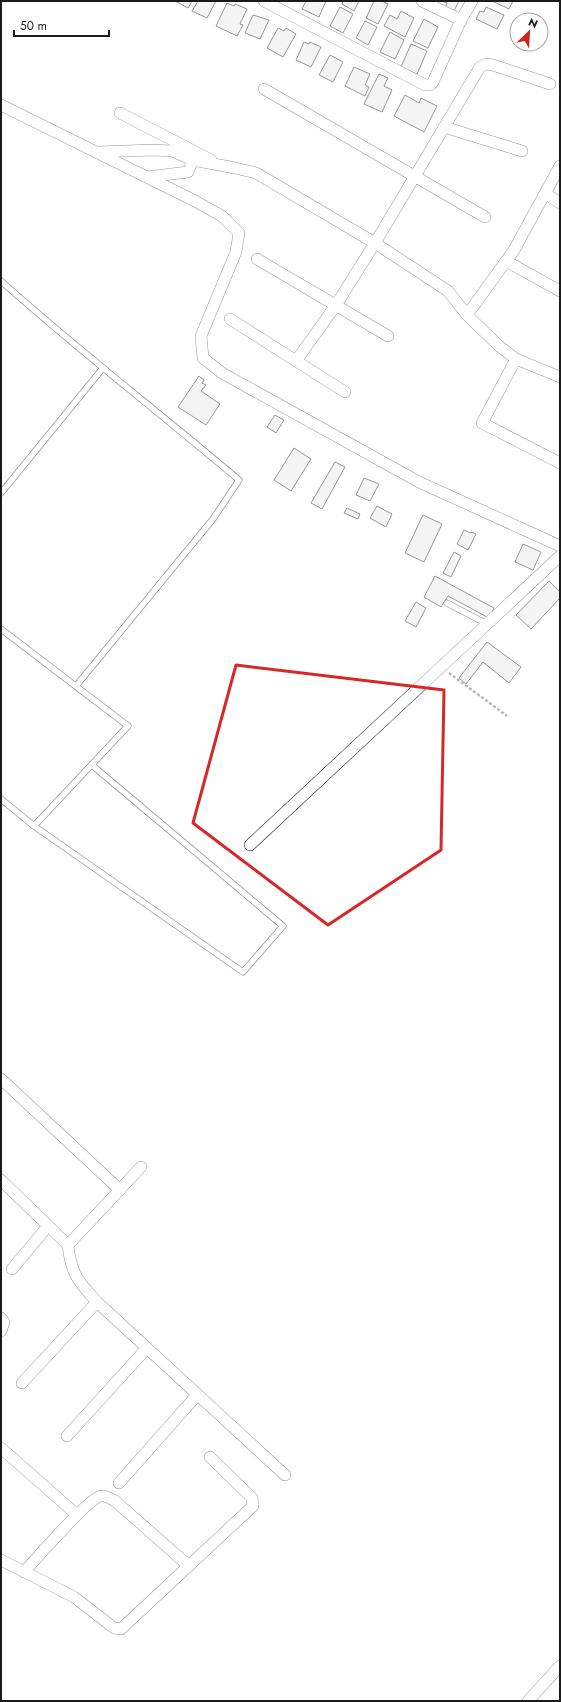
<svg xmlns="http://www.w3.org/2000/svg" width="561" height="1702" font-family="Jost,sans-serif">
<rect width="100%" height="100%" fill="#fff"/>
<g fill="#e6e6e6" stroke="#1a1a1a">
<path d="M 175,1 L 192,1 L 188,8 Z"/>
<path d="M 198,1 L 216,1 L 207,18 L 192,11 Z"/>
<path d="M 306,1 L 326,1 L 319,17 L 302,9 Z"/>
<path d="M 343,1 L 359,1 L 354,11 L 342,4 Z"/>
<path d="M 374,1 L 382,1 L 388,4 L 378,24 L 366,18 Z"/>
<path d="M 441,1 L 459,1 L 454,11 L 445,7 L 447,3 Z"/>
<path d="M 492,1 L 513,1 L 509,9 Z"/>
<path d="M 227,3 L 234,6 L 235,4 L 247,9 L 240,24 L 243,25 L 237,36 L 216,26 Z"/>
<path d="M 340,7 L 353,14 L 343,33 L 330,26 Z"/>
<path d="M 486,7 L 504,15 L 497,29 L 476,19 L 480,11 L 484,12 Z"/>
<path d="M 401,11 L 414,18 L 405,37 L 384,26 L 390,15 L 397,19 Z"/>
<path d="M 253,15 L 269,20 L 260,39 L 245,33 Z"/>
<path d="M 424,19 L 438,27 L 428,48 L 413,41 Z"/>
<path d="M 365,21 L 377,27 L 368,45 L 356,38 Z"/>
<path d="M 278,28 L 284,31 L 286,28 L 296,34 L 283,57 L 267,48 Z"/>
<path d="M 390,32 L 404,40 L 395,59 L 380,52 Z"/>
<path d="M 304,42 L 309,44 L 310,42 L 321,47 L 311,67 L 296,60 Z"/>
<path d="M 411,44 L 427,51 L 417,74 L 401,67 Z"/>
<path d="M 330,55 L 343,62 L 333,82 L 319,75 Z"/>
<path d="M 354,67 L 370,74 L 365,85 L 369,87 L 365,96 L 345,86 Z"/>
<path d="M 379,74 L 388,78 L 384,86 L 392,90 L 382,112 L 364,104 Z"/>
<path d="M 405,95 L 419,103 L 421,98 L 437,106 L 424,132 L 394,116 Z"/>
<path d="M 199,376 L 204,380 L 202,383 L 206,385 L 201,391 L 220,404 L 206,425 L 178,407 Z"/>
<path d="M 275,415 L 284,420 L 276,433 L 267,427 Z"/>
<path d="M 294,448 L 311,459 L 291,491 L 274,480 Z"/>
<path d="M 335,462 L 345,467 L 322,509 L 311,503 Z"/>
<path d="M 364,478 L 379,484 L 370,501 L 356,495 Z"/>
<path d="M 377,506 L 392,514 L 386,527 L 370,518 Z"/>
<path d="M 347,508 L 360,514 L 358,519 L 344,513 Z"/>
<path d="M 423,515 L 442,524 L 424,562 L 405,553 Z"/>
<path d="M 464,530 L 471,533 L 472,532 L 476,534 L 468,550 L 457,544 Z"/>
<path d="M 523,544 L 541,552 L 533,570 L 515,562 Z"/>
<path d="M 454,552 L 461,556 L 451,577 L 443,573 Z"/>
<path d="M 435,576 L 494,608 L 489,618 L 448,596 L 441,607 L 424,597 Z"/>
<path d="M 549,581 L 560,592 L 560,598 L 531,629 L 516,615 Z"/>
<path d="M 416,602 L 426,608 L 416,627 L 405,621 Z"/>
<path d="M 487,642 L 521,667 L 509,683 L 483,662 L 466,684 L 459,678 Z"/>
</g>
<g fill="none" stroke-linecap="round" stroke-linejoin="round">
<g stroke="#1a1a1a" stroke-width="7">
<g id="service">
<path d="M 1,281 C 78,350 160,413 239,480 L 213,519 L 76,686"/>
<path d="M 1,493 L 103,368"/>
<path d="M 447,603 L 487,624"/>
<path d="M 1,629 L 128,726 L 34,826"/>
<path d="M 1,799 L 34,826 L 243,972 L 283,926 L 93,766"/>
</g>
</g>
<g stroke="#1a1a1a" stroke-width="12">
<g id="minor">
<path d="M 264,1 L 425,85 L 430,85 L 433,82 L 461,20 L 472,1"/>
<path d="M 422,1 L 461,20"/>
<path d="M 264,89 L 485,217"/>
<path d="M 1,105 L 195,201 L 222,216 L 239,233 L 236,252 L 201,336 L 203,358 L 222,373 L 419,482 L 560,546"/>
<path d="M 120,113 L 211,160"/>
<path d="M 444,127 L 522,151"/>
<path d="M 98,152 L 152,150 L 172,151 L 193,160 L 188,172 L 147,177"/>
<path d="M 193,160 L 235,168 L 256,173 L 375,243 L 448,291 L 467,315 L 499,346 L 516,359 L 560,377"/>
<path d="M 546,194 L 560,203"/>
<path d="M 257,259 L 388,336"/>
<path d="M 506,261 L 560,291"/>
<path d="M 467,315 L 514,250 L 560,166"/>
<path d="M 230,319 L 345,392"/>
<path d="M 516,359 L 482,423 L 560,463"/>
<path d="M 296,361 L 336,305 L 375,243 L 480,67 L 486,64 L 493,65 L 550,84"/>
<path d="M 250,845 L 560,556"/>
<path d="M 1,1079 L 120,1190"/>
<path d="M 1,1180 L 68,1245 C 71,1274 78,1281 97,1302 L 285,1475"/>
<path d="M 68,1245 L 141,1167"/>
<path d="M 12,1269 L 48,1226"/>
<path d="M 1,1318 L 4,1322 L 1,1331"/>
<path d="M 22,1383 L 97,1302"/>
<path d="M 67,1436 L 147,1348"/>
<path d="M 1,1448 L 77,1515"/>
<path d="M 119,1483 L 197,1395"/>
<path d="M 1,1560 L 74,1597 L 114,1628 L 121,1629 L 253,1506 L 252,1498 L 210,1457"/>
<path d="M 24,1572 C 35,1560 90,1497 101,1496 C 106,1495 111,1499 115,1501 L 189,1566"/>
<path d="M 528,1701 L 560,1666"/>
</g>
</g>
<path stroke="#5f5f5f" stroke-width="2.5" stroke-dasharray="3 2" stroke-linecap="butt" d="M 449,673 L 507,716"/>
<use href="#service" stroke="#fff" stroke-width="5.5"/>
<use href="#minor" stroke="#fff" stroke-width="11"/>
</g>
<path d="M0 0H561V1702H0ZM 236,665 L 444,690 L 441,850 L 328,925 L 193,823 Z" fill="#fff" fill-opacity=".55" fill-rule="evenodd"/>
<path fill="none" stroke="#d62828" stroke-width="3" stroke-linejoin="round" d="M 236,665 L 444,690 L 441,850 L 328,925 L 193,823 Z"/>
<rect width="561" height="1702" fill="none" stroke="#1a1a1a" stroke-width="4"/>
<g transform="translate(529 32) rotate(25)"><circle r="19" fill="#ffffff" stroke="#a3a3a3"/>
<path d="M0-3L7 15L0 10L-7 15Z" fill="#c62828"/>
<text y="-6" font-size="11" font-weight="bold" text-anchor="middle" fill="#1a1a1a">N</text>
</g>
<path d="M14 30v6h95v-6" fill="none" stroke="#1a1a1a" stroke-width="2"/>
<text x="20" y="30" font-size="12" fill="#1a1a1a" stroke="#ffffff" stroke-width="3" paint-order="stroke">50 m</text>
</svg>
